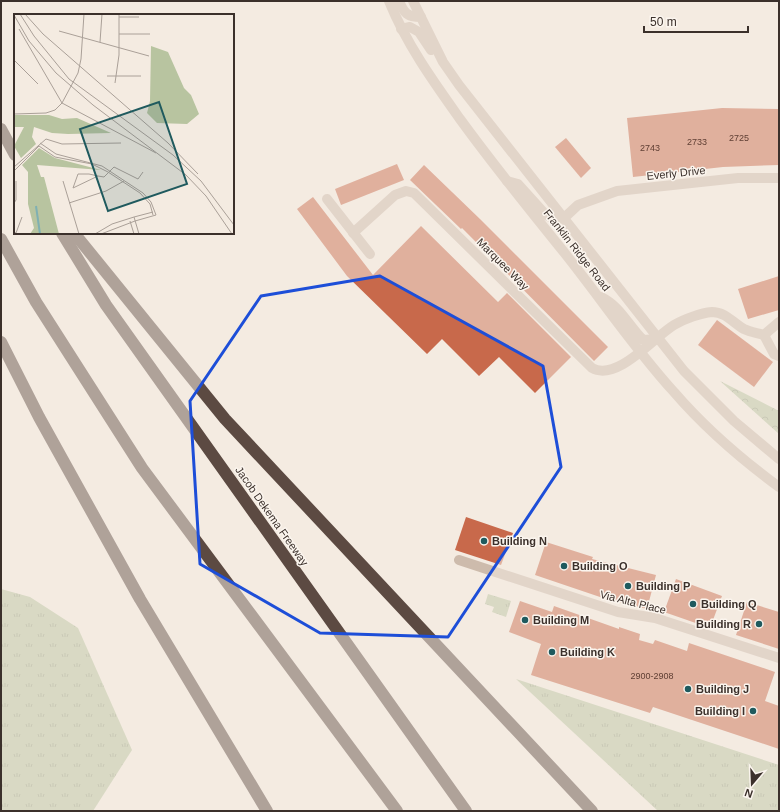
<svg xmlns="http://www.w3.org/2000/svg" width="780" height="812" font-family="Arial,sans-serif">
<defs>
<pattern id="grass-tufts" width="24" height="20" patternUnits="userSpaceOnUse"><rect width="24" height="20" fill="#b8c4a0"/><path d="M3 7l-1-3M5 7V3M7 7l1-3M15 17l-1-3M17 17v-4M19 17l1-3" fill="none" stroke="#97a083"/></pattern>
<pattern id="forest-crowns" width="20" height="18" patternUnits="userSpaceOnUse"><rect width="20" height="18" fill="#b8c4a0"/><path d="M2 6a3 3 0 1 1 6 0M12 15a3 3 0 1 1 6 0" fill="none" stroke="#97a083"/></pattern>
</defs>
<rect width="100%" height="100%" fill="#f4ebe1"/>
<g fill="url(#grass-tufts)">
<path d="M 1,589 L 30,597 L 78,628 L 132,750 L 93,811 L 1,811 Z"/>
<path d="M 488,594 L 511,601 L 506,617 L 492,612 L 494,607 L 485,604 Z"/>
<path d="M 516,679 L 779,765 L 779,811 L 658,811 Z"/>
</g>
<path fill="url(#forest-crowns)" d="M 720,381 L 779,411 L 779,434 Z"/>
<g fill="#c8694b">
<path d="M 722,108 L 779,109 L 779,165 L 723,167 L 633,177 L 627,118 Z"/>
<path d="M 566,138 L 591,168 L 581,178 L 555,147 Z"/>
<path d="M 397,164 L 404,180 L 341,205 L 335,189 Z"/>
<path d="M 424,165 L 480,219 L 608,347 L 594,361 L 462,228 L 461,229 L 410,180 Z"/>
<path d="M 313,197 L 373,275 L 421,226 L 498,302 L 507,293 L 571,357 L 535,393 L 499,357 L 479,376 L 442,339 L 427,354 L 347,276 L 297,209 Z"/>
<path d="M 779,276 L 779,310 L 748,319 L 738,289 Z"/>
<path d="M 717,320 L 773,362 L 754,387 L 698,345 Z"/>
<path d="M 466,517 L 513,533 L 501,565 L 455,550 Z"/>
<path d="M 546,542 L 593,557 L 592,559 L 656,575 L 647,609 L 600,597 L 535,575 Z"/>
<path d="M 676,579 L 722,596 L 710,628 L 664,612 Z"/>
<path d="M 520,601 L 552,612 L 554,606 L 619,629 L 619,627 L 640,634 L 639,640 L 653,644 L 655,640 L 687,651 L 689,643 L 775,672 L 765,701 L 779,706 L 779,749 L 653,707 L 650,713 L 531,675 L 541,644 L 509,632 Z"/>
<path d="M 747,602 L 779,612 L 779,649 L 736,635 Z"/>
</g>
<g fill="none" stroke-linecap="round" stroke-linejoin="round">
<g stroke="#cdbbac" stroke-width="10">
<path d="M 389,1 C 407,45 433,81 460,119 C 492,163 525,204 559,246 C 598,294 632,346 674,392 C 705,428 741,459 779,487"/>
<path d="M 399,1 C 404,13 407,17 421,17"/>
<path d="M 413,1 L 443,62 L 459,85 L 684,371 L 734,421 L 779,459"/>
<path d="M 401,29 L 410,27 L 419,32 L 431,50"/>
<path d="M 507,181 L 518,184 L 546,215 L 556,220 L 564,218 L 578,205 L 617,191 L 738,178 L 779,178"/>
<path d="M 327,199 L 370,254"/>
<path d="M 353,233 L 395,195 L 406,191 L 414,193 L 592,368 C 617,382 654,337 674,325 C 684,319 701,313 712,312 C 726,312 733,323 744,329 C 750,332 758,333 764,335"/>
<path d="M 601,297 C 620,306 628,325 643,340 L 658,339"/>
<path d="M 779,322 L 764,335 L 774,354 L 779,356"/>
<path d="M 459,560 L 618,612 L 655,618 L 779,658"/>
</g>
<g stroke="#5c4a42" stroke-width="12">
<path d="M 1,129 L 15,155"/>
<path d="M 62,233 L 106,305 L 466,811"/>
<path d="M 74,233 L 225,419 L 592,811"/>
<path d="M 1,239 L 36,302 L 142,468 L 397,811"/>
<path d="M 1,342 L 39,417 L 140,599 L 267,811"/>
</g>
</g>
<path d="M0 0H780V812H0ZM 380,276 L 543,366 L 561,467 L 448,637 L 320,633 L 200,564 L 190,401 L 261,296 Z" fill="#f4ebe1" fill-opacity=".55" fill-rule="evenodd"/>
<path fill="none" stroke="#1d4ed8" stroke-width="3" stroke-linejoin="round" d="M 380,276 L 543,366 L 561,467 L 448,637 L 320,633 L 200,564 L 190,401 L 261,296 Z"/>
<g fill="#1f5a5e" stroke="#fbf5ee" stroke-width="1.5">
<circle cx="484" cy="541" r="4"/>
<circle cx="564" cy="566" r="4"/>
<circle cx="628" cy="586" r="4"/>
<circle cx="693" cy="604" r="4"/>
<circle cx="525" cy="620" r="4"/>
<circle cx="759" cy="624" r="4"/>
<circle cx="552" cy="652" r="4"/>
<circle cx="688" cy="689" r="4"/>
<circle cx="753" cy="711" r="4"/>
</g>
<g text-anchor="middle" stroke-width="3" stroke-linejoin="round" paint-order="stroke">
<g font-size="9" fill="#5e3e33">
<text x="739" y="141">2725</text>
<text x="697" y="145">2733</text>
<text x="650" y="151">2743</text>
<text x="652" y="679">2900-2908</text>
</g>
<g font-size="11" fill="#3b302b" stroke="#fbf5ee">
<text transform="translate(676 173) rotate(-6)" y="4">Everly Drive</text>
<text transform="translate(577 250) rotate(52)" y="4">Franklin Ridge Road</text>
<text transform="translate(503 264) rotate(45)" y="4">Marquee Way</text>
<text transform="translate(272 516) rotate(55)" y="4">Jacob Dekema Freeway</text>
<text transform="translate(633 602) rotate(14)" y="4">Via Alta Place</text>
</g>
<g font-size="11" font-weight="bold" fill="#3b302b" stroke="#fbf5ee" text-anchor="start">
<text x="492" y="545">Building N</text>
<text x="572" y="570">Building O</text>
<text x="636" y="590">Building P</text>
<text x="701" y="608">Building Q</text>
<text x="533" y="624">Building M</text>
<text x="751" y="628" text-anchor="end">Building R</text>
<text x="560" y="656">Building K</text>
<text x="696" y="693">Building J</text>
<text x="745" y="715" text-anchor="end">Building I</text>
</g>
</g>
<g transform="translate(14 14)">
<rect width="220" height="220" fill="#f4ebe1"/>
<path d="M 137,32 L 154,38 L 170,74 L 177,81 L 185,100 L 173,110 L 143,109 L 133,99 L 136,87 ZM 0,101 L 35,101 L 48,105 L 63,104 L 97,119 L 54,120 L 38,119 L 20,113 L 0,113 Z" fill="#b8c4a0"/>
<path d="M 10,113 L 20,113 L 18,123 L 22,130 L 7,144 L 0,132 ZM 25,134 L 41,144 L 87,156 L 23,151 L 27,163 L 30,163 L 45,220 L 16,220 L 20,214 L 14,190 L 14,158 L 8,151 Z" fill="#b8c4a0"/>
<path fill="none" stroke="#7fb0b2" stroke-width="2" d="M 22,192 L 26,220"/>
<path fill="none" stroke="#aaa098" stroke-width="1" d="M 6,0 L 20,22 L 55,65 L 159,141 L 187,167 L 220,211M 11,0 L 29,20 L 154,129 L 184,160M 0,1 L 15,27 L 42,59 L 79,91 L 172,161 L 192,182 L 218,220M 105,3 L 125,3M 5,15 L 48,89 L 142,139M 45,17 L 135,42M 105,20 L 136,20M 86,28 L 88,0M 0,46 L 24,70M 93,62 L 127,62M 101,69 L 105,41 L 105,0M 48,89 L 64,59 L 67,45 L 70,0M 0,100 L 32,99 L 41,96 L 48,89M 26,129 L 42,140 L 88,152 L 129,179 L 137,188 L 142,201 L 121,207M 25,132 L 41,143 L 78,150 L 94,158 L 126,179 L 136,190 L 139,201M 0,153 L 32,125 L 48,130 L 107,129M 0,157 L 25,132M 64,160 L 75,160 L 84,162 L 59,174 ZM 84,162 L 90,163 L 100,153 L 124,165 L 129,158M 49,167 L 65,220M 0,189 L 2,186 L 2,167M 55,189 L 92,177 L 110,167M 120,203 L 139,198M 116,207 L 120,220M 0,218 L 2,219 L 8,203M 81,220 L 98,210 L 120,203 L 125,220M 87,220 L 121,207"/>
<path fill="#1f5a5e" fill-opacity="0.15" stroke="#1f5a5e" stroke-width="2" d="M 145,88 L 173,170 L 94,197 L 66,115 Z"/>
<rect width="220" height="220" fill="none" stroke="#3b302b" stroke-width="2"/>
</g>
<rect width="780" height="812" fill="none" stroke="#3b302b" stroke-width="4"/>
<g transform="translate(752 784) rotate(199)" stroke="#fbf5ee" stroke-width="3" paint-order="stroke">
<path d="M0-3L7 15L0 10L-7 15Z" fill="#3b302b"/>
<text y="-6" font-size="11" font-weight="bold" text-anchor="middle" fill="#3b302b">N</text>
</g>
<path d="M644 26v6h104v-6" fill="none" stroke="#3b302b" stroke-width="2"/>
<text x="650" y="26" font-size="12" fill="#3b302b" stroke="#fbf5ee" stroke-width="3" paint-order="stroke">50 m</text>
</svg>
